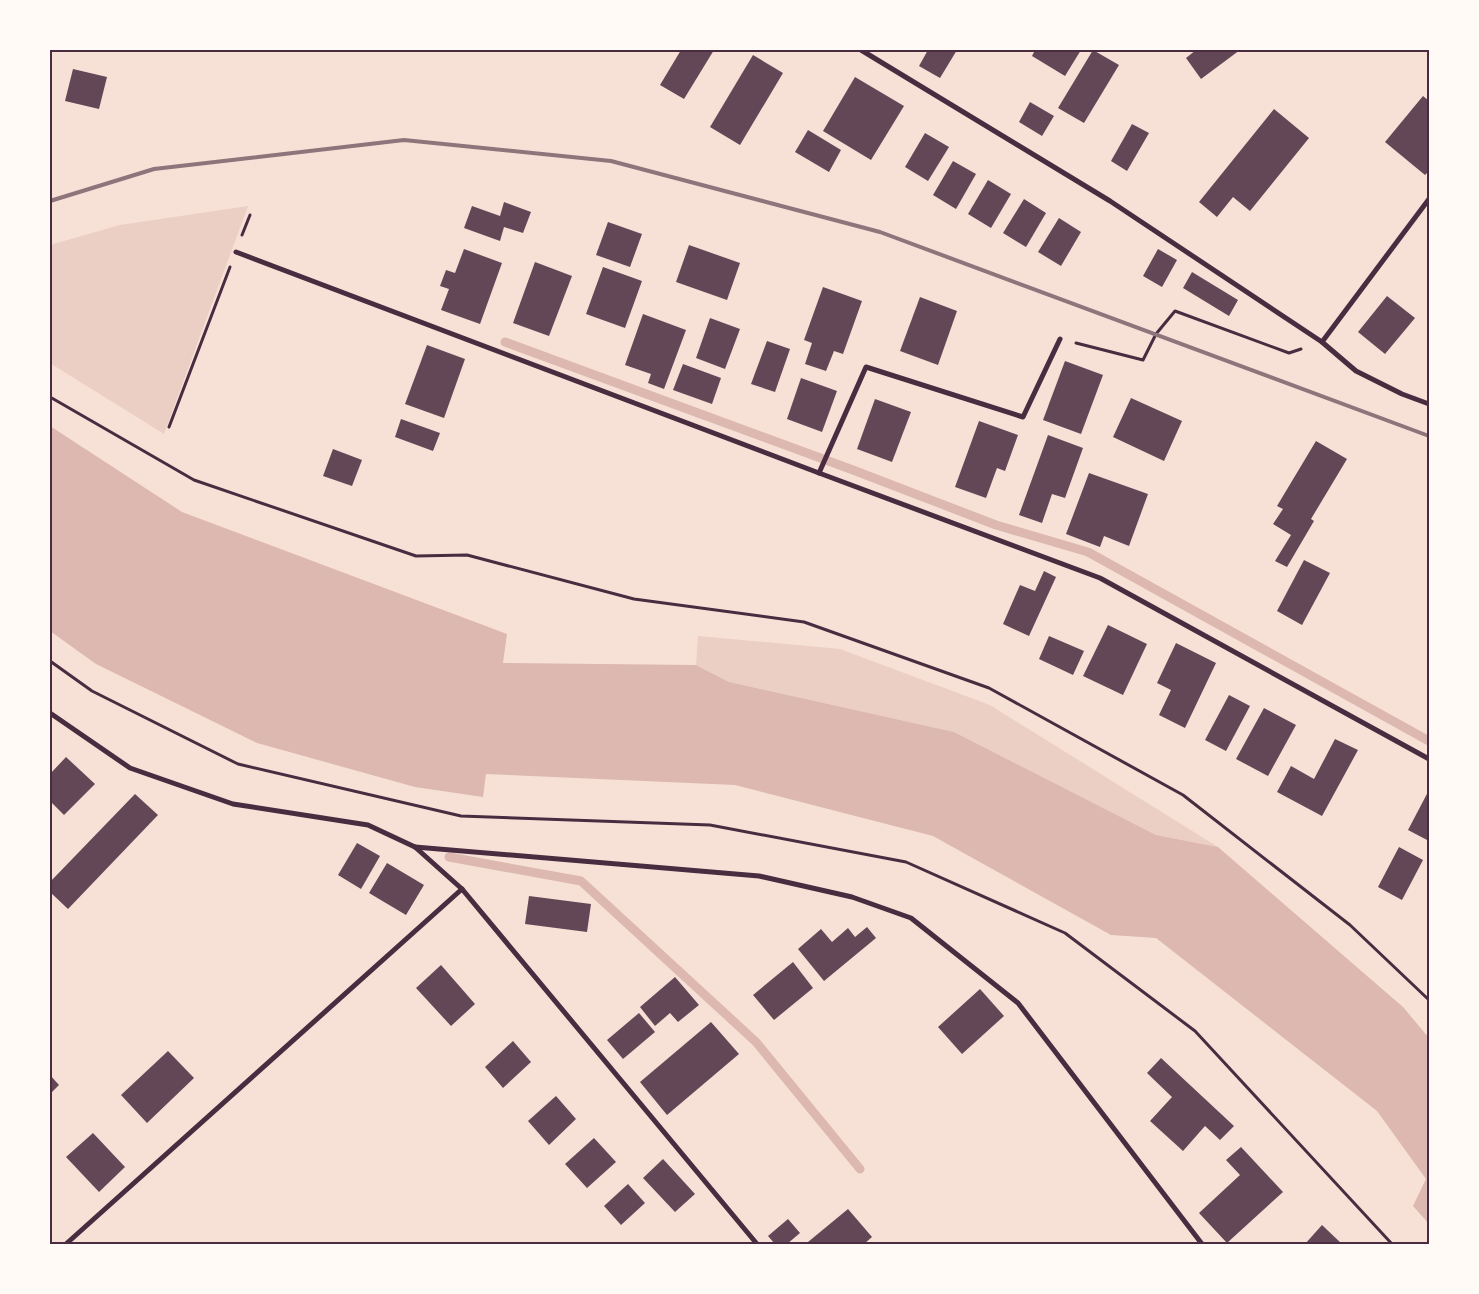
<svg xmlns="http://www.w3.org/2000/svg" width="1479" height="1294" font-family="Poppins,sans-serif">
<rect width="100%" height="100%" fill="#f7e1d7"/>
<g fill="#ebcfc5">
<path d="M 248,206 L 164,434 L 53,365 L 50,361 L 50,245 L 120,225 Z"/>
<path d="M 698,636 L 840,649 L 990,705 L 1218,847 L 1156,835 L 954,732 L 729,682 L 696,665 Z"/>
</g>
<path fill="#dcb8b0" d="M 50,426 L 182,512 L 507,634 L 503,663 L 696,665 L 729,682 L 954,732 L 1156,835 L 1218,847 L 1403,1007 L 1429,1038 L 1429,1224 L 1413,1206 L 1426,1179 L 1377,1111 L 1156,938 L 1111,935 L 933,836 L 735,785 L 486,774 L 483,797 L 415,787 L 257,743 L 96,664 L 50,631 Z"/>
<g fill="none" stroke-linecap="round" stroke-linejoin="round">
<g stroke="#dcb8b0" stroke-width="9">
<path d="M 505,342 L 853,470 L 996,525 L 1088,552 L 1429,741"/>
<path d="M 449,857 L 581,881 L 756,1042 L 860,1169"/>
</g>
</g>
<g fill="#644757">
<path d="M 681,50 L 714,50 L 684,99 L 660,85 Z"/>
<path d="M 928,50 L 957,50 L 940,78 L 919,66 Z"/>
<path d="M 1035,50 L 1081,50 L 1065,76 L 1032,56 Z"/>
<path d="M 1093,50 L 1119,65 L 1084,123 L 1058,108 Z"/>
<path d="M 1196,50 L 1240,50 L 1201,79 L 1186,58 Z"/>
<path d="M 753,55 L 783,73 L 740,145 L 710,127 Z"/>
<path d="M 73,69 L 107,77 L 99,109 L 65,101 Z"/>
<path d="M 855,77 L 904,106 L 871,160 L 823,131 Z"/>
<path d="M 1423,96 L 1429,101 L 1429,171 L 1425,175 L 1385,142 Z"/>
<path d="M 1030,102 L 1054,116 L 1042,136 L 1019,122 Z"/>
<path d="M 1274,109 L 1309,138 L 1250,211 L 1233,197 L 1217,217 L 1199,202 Z"/>
<path d="M 1132,124 L 1149,133 L 1127,171 L 1111,161 Z"/>
<path d="M 808,130 L 841,150 L 829,172 L 795,152 Z"/>
<path d="M 925,133 L 949,147 L 928,181 L 905,167 Z"/>
<path d="M 953,161 L 976,174 L 956,209 L 933,195 Z"/>
<path d="M 988,180 L 1011,194 L 991,228 L 968,214 Z"/>
<path d="M 1024,199 L 1046,213 L 1026,247 L 1003,233 Z"/>
<path d="M 504,202 L 531,212 L 523,233 L 504,227 L 500,241 L 464,228 L 472,206 L 500,216 Z"/>
<path d="M 1059,218 L 1081,232 L 1061,266 L 1038,252 Z"/>
<path d="M 608,222 L 642,234 L 630,267 L 596,255 Z"/>
<path d="M 689,245 L 740,263 L 727,300 L 676,282 Z"/>
<path d="M 464,249 L 502,263 L 480,324 L 441,310 L 449,289 L 440,286 L 446,270 L 455,273 Z"/>
<path d="M 1158,249 L 1177,260 L 1162,287 L 1143,276 Z"/>
<path d="M 535,262 L 572,276 L 549,336 L 513,323 Z"/>
<path d="M 603,267 L 642,281 L 625,328 L 586,314 Z"/>
<path d="M 1192,272 L 1238,300 L 1229,316 L 1183,288 Z"/>
<path d="M 823,287 L 862,301 L 843,354 L 834,351 L 826,371 L 805,364 L 812,343 L 804,340 Z"/>
<path d="M 1387,296 L 1415,318 L 1385,354 L 1358,332 Z"/>
<path d="M 920,297 L 957,311 L 938,365 L 900,351 Z"/>
<path d="M 643,314 L 686,330 L 664,389 L 648,383 L 651,374 L 625,365 Z"/>
<path d="M 710,318 L 740,329 L 725,369 L 696,358 Z"/>
<path d="M 767,341 L 790,349 L 775,392 L 751,384 Z"/>
<path d="M 427,345 L 465,359 L 444,418 L 405,404 Z"/>
<path d="M 1065,361 L 1103,375 L 1081,434 L 1043,420 Z"/>
<path d="M 683,364 L 721,378 L 712,404 L 673,390 Z"/>
<path d="M 801,378 L 837,391 L 822,432 L 787,419 Z"/>
<path d="M 1131,398 L 1182,421 L 1164,461 L 1113,437 Z"/>
<path d="M 875,399 L 911,412 L 892,462 L 857,449 Z"/>
<path d="M 401,419 L 440,433 L 433,451 L 395,437 Z"/>
<path d="M 979,421 L 1018,435 L 1005,471 L 997,468 L 986,498 L 955,487 Z"/>
<path d="M 1048,435 L 1083,448 L 1065,498 L 1052,494 L 1042,523 L 1019,515 Z"/>
<path d="M 1316,441 L 1347,459 L 1311,519 L 1314,521 L 1287,567 L 1275,561 L 1291,535 L 1273,524 L 1283,509 L 1277,506 Z"/>
<path d="M 333,449 L 362,460 L 352,486 L 323,476 Z"/>
<path d="M 1089,473 L 1148,494 L 1129,546 L 1104,536 L 1100,547 L 1066,534 Z"/>
<path d="M 1304,560 L 1330,573 L 1302,625 L 1277,611 Z"/>
<path d="M 1044,571 L 1056,577 L 1029,636 L 1003,624 L 1020,585 L 1035,591 Z"/>
<path d="M 1108,625 L 1147,644 L 1123,695 L 1083,676 Z"/>
<path d="M 1049,636 L 1084,651 L 1073,675 L 1039,659 Z"/>
<path d="M 1176,643 L 1216,663 L 1185,728 L 1159,715 L 1171,690 L 1157,683 Z"/>
<path d="M 1229,695 L 1250,706 L 1226,751 L 1205,740 Z"/>
<path d="M 1264,708 L 1296,725 L 1268,776 L 1236,759 Z"/>
<path d="M 1335,739 L 1358,750 L 1322,816 L 1277,792 L 1291,766 L 1314,779 Z"/>
<path d="M 66,757 L 95,784 L 64,815 L 50,801 L 50,774 Z"/>
<path d="M 1429,790 L 1429,841 L 1408,830 Z"/>
<path d="M 135,794 L 158,815 L 68,909 L 50,892 L 50,882 Z"/>
<path d="M 357,843 L 380,856 L 361,889 L 338,875 Z"/>
<path d="M 1399,847 L 1423,860 L 1402,900 L 1378,887 Z"/>
<path d="M 387,863 L 424,885 L 406,915 L 369,893 Z"/>
<path d="M 529,896 L 591,904 L 587,932 L 525,924 Z"/>
<path d="M 867,927 L 876,938 L 824,981 L 798,949 L 821,929 L 832,942 L 848,928 L 855,937 Z"/>
<path d="M 793,962 L 813,988 L 774,1020 L 753,995 Z"/>
<path d="M 441,965 L 475,1004 L 451,1026 L 416,988 Z"/>
<path d="M 675,977 L 699,1005 L 678,1022 L 670,1013 L 655,1026 L 640,1007 Z"/>
<path d="M 980,989 L 1004,1016 L 962,1054 L 938,1027 Z"/>
<path d="M 639,1013 L 655,1032 L 623,1059 L 607,1040 Z"/>
<path d="M 711,1022 L 739,1054 L 667,1115 L 640,1082 Z"/>
<path d="M 513,1041 L 531,1062 L 503,1088 L 485,1067 Z"/>
<path d="M 168,1051 L 194,1078 L 147,1123 L 121,1095 Z"/>
<path d="M 1161,1058 L 1234,1126 L 1220,1140 L 1205,1126 L 1183,1151 L 1150,1121 L 1172,1097 L 1147,1073 Z"/>
<path d="M 50,1075 L 59,1085 L 50,1094 Z"/>
<path d="M 556,1096 L 576,1119 L 549,1145 L 528,1121 Z"/>
<path d="M 93,1133 L 125,1167 L 99,1192 L 66,1157 Z"/>
<path d="M 594,1138 L 616,1162 L 587,1188 L 565,1164 Z"/>
<path d="M 1241,1147 L 1283,1192 L 1227,1243 L 1199,1213 L 1240,1175 L 1226,1160 Z"/>
<path d="M 663,1159 L 695,1194 L 675,1212 L 643,1178 Z"/>
<path d="M 628,1184 L 645,1203 L 621,1225 L 604,1206 Z"/>
<path d="M 848,1209 L 872,1237 L 864,1244 L 810,1244 L 808,1242 Z"/>
<path d="M 788,1219 L 800,1233 L 787,1244 L 775,1244 L 768,1236 Z"/>
<path d="M 1322,1225 L 1342,1244 L 1305,1244 Z"/>
</g>
<g fill="none" stroke-linecap="round" stroke-linejoin="round">
<g stroke="#4a2c40" stroke-width="3">
<path d="M 242,235 L 250,215"/>
<path d="M 1076,343 L 1143,360 L 1156,334 L 1175,311 L 1289,353 L 1301,349"/>
<path d="M 50,397 L 194,480 L 416,556 L 467,555 L 634,599 L 804,622 L 989,688 L 1183,795 L 1350,925 L 1429,1000"/>
<path d="M 169,427 L 230,267"/>
<path d="M 50,661 L 92,691 L 238,764 L 461,816 L 710,825 L 906,862 L 1065,933 L 1195,1031 L 1392,1244"/>
</g>
<g stroke="#4a2c40" stroke-width="5">
<path d="M 861,50 L 1110,201 L 1322,342 L 1429,199"/>
<path d="M 236,252 L 819,473 L 1100,578 L 1429,759"/>
<path d="M 1322,342 L 1356,371 L 1402,394 L 1429,404"/>
<path d="M 819,473 L 866,367 L 1023,417 L 1060,339"/>
<path d="M 50,713 L 130,768 L 233,804 L 368,825 L 415,847 L 462,889 L 757,1244"/>
<path d="M 415,847 L 759,876 L 852,897 L 911,918 L 1018,1003 L 1202,1244"/>
<path d="M 66,1244 L 462,889"/>
</g>
<path stroke="#8f747c" stroke-width="4" d="M 50,201 L 154,169 L 404,140 L 611,161 L 880,232 L 1429,436"/>
</g>
<rect width="1479" height="1294" fill="none" stroke="#fffaf5" stroke-width="102"/>
<rect x="51" y="51" width="1377" height="1192" fill="none" stroke="#4a2c40" stroke-width="2"/>
</svg>
